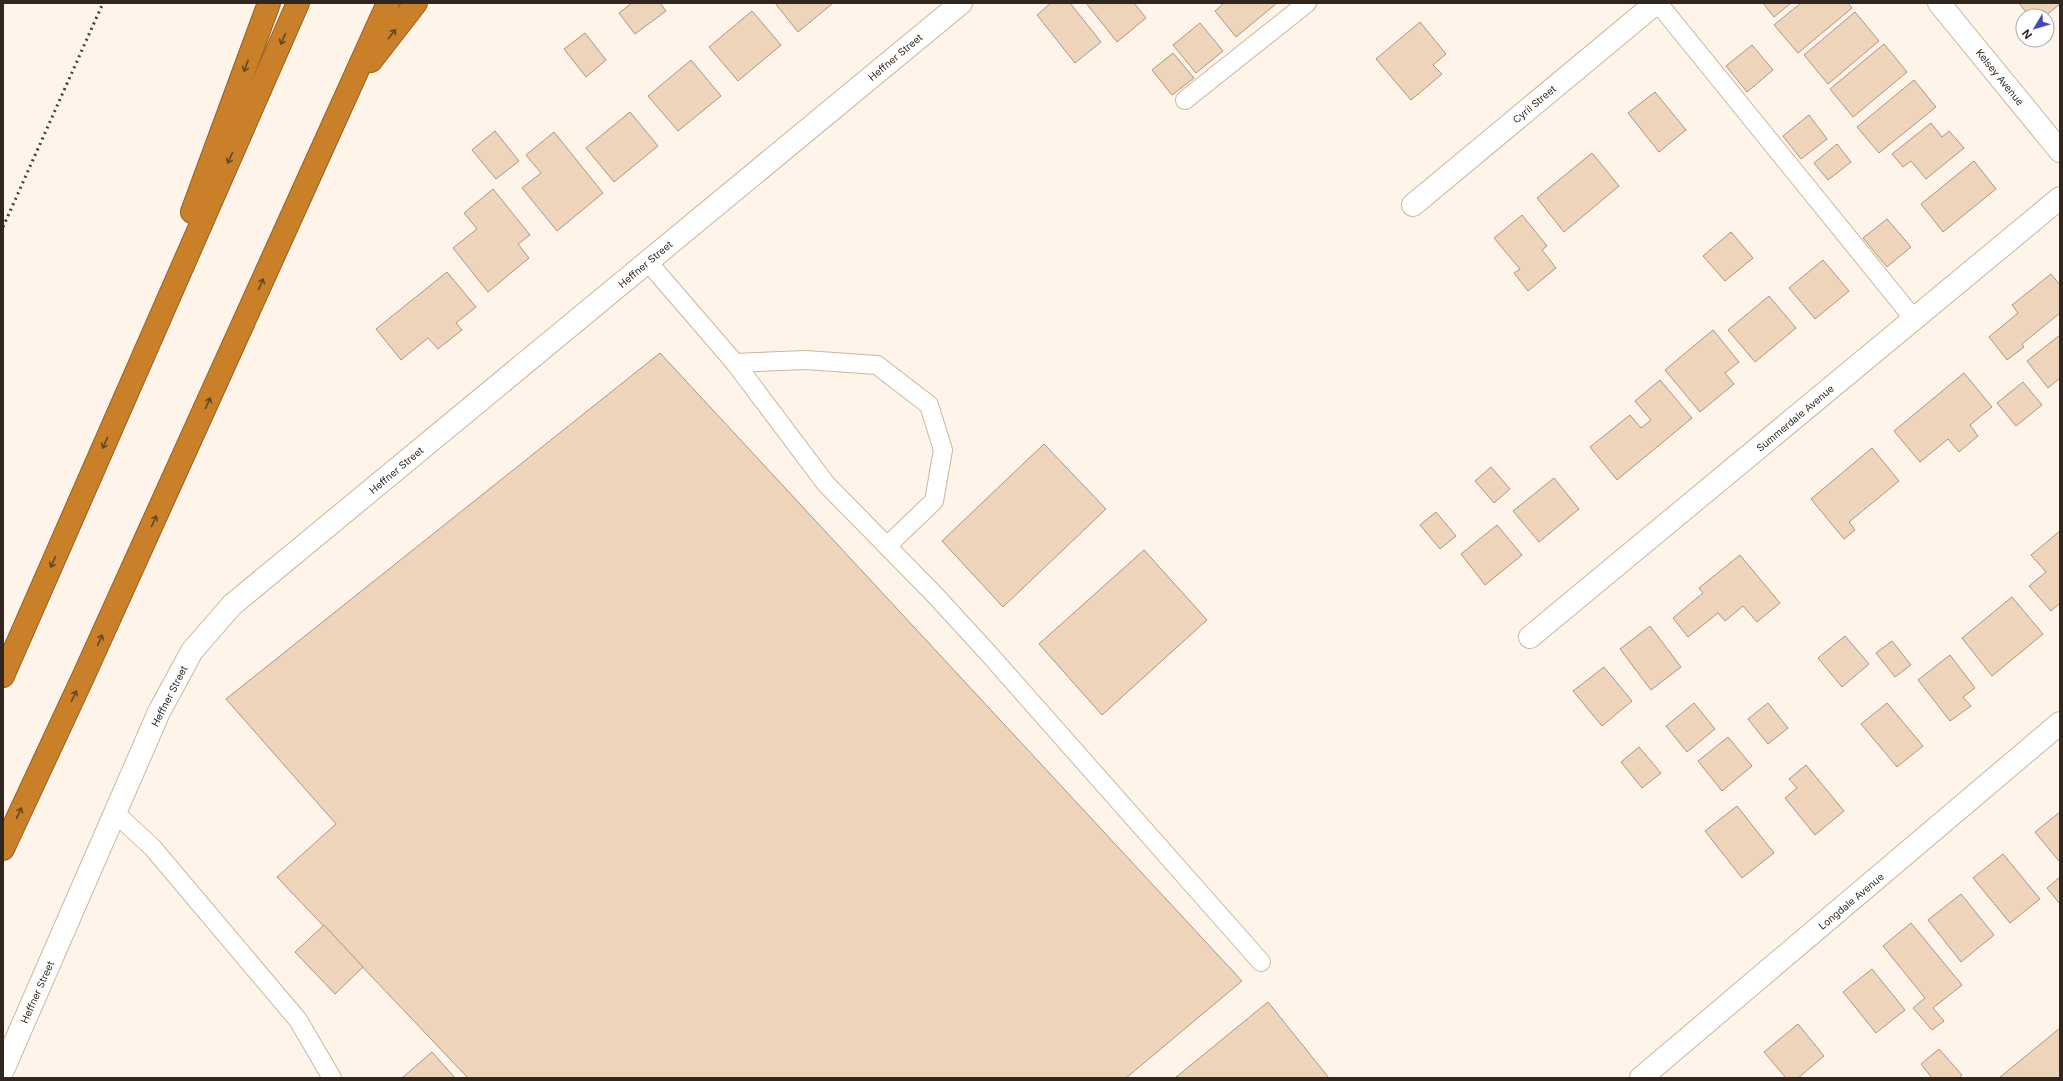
<svg xmlns="http://www.w3.org/2000/svg" width="2063" height="1081" font-family="Inter,sans-serif">
<rect width="100%" height="100%" fill="#fff4ea"/>
<g fill="#eed4bb" stroke="#ad957d">
<path d="M 632,3 L 660,3 L 666,11 L 635,34 L 619,13 Z"/>
<path d="M 775,3 L 833,3 L 798,32 Z"/>
<path d="M 1051,3 L 1070,3 L 1101,42 L 1075,63 L 1037,15 Z"/>
<path d="M 1086,3 L 1134,3 L 1146,18 L 1117,42 Z"/>
<path d="M 1224,3 L 1277,3 L 1236,37 L 1215,11 Z"/>
<path d="M 1763,3 L 1791,3 L 1774,17 Z"/>
<path d="M 1801,3 L 1848,3 L 1852,8 L 1798,53 L 1774,25 Z"/>
<path d="M 2019,3 L 2060,3 L 2060,4 L 2045,16 L 2029,16 Z"/>
<path d="M 752,11 L 781,45 L 738,81 L 709,47 Z"/>
<path d="M 1855,12 L 1879,41 L 1828,84 L 1804,55 Z"/>
<path d="M 1420,22 L 1446,54 L 1433,65 L 1442,74 L 1411,100 L 1376,59 Z"/>
<path d="M 1200,23 L 1223,51 L 1196,73 L 1173,45 Z"/>
<path d="M 585,33 L 606,60 L 586,77 L 564,49 Z"/>
<path d="M 1884,44 L 1907,72 L 1853,117 L 1830,89 Z"/>
<path d="M 1752,45 L 1773,70 L 1747,92 L 1726,66 Z"/>
<path d="M 1173,53 L 1194,78 L 1172,95 L 1152,70 Z"/>
<path d="M 691,60 L 721,96 L 678,131 L 648,96 Z"/>
<path d="M 1914,80 L 1936,107 L 1879,153 L 1857,127 Z"/>
<path d="M 1655,92 L 1686,130 L 1659,152 L 1628,113 Z"/>
<path d="M 630,112 L 658,146 L 614,182 L 586,148 Z"/>
<path d="M 1809,115 L 1827,139 L 1801,159 L 1783,136 Z"/>
<path d="M 1931,123 L 1942,137 L 1949,131 L 1964,148 L 1926,179 L 1911,161 L 1903,167 L 1892,154 Z"/>
<path d="M 495,131 L 519,161 L 496,179 L 472,150 Z"/>
<path d="M 554,132 L 603,193 L 557,231 L 522,188 L 541,173 L 526,155 Z"/>
<path d="M 1837,144 L 1851,162 L 1828,180 L 1814,163 Z"/>
<path d="M 1592,153 L 1619,186 L 1564,232 L 1537,198 Z"/>
<path d="M 1974,161 L 1996,189 L 1943,232 L 1921,204 Z"/>
<path d="M 493,189 L 530,235 L 518,244 L 529,258 L 488,292 L 453,248 L 477,229 L 464,213 Z"/>
<path d="M 1522,215 L 1547,246 L 1542,250 L 1556,268 L 1528,291 L 1514,273 L 1520,269 L 1494,238 Z"/>
<path d="M 1887,219 L 1911,247 L 1887,267 L 1863,238 Z"/>
<path d="M 1731,232 L 1753,258 L 1725,281 L 1703,256 Z"/>
<path d="M 1823,260 L 1849,291 L 1815,319 L 1789,288 Z"/>
<path d="M 447,272 L 476,307 L 456,323 L 462,330 L 438,349 L 428,338 L 401,360 L 376,329 Z"/>
<path d="M 2051,274 L 2060,285 L 2060,313 L 2022,344 L 2024,347 L 2007,360 L 1989,337 L 2018,313 L 2012,305 Z"/>
<path d="M 1769,296 L 1796,328 L 1755,362 L 1728,330 Z"/>
<path d="M 1713,330 L 1739,362 L 1725,373 L 1734,384 L 1700,412 L 1665,370 Z"/>
<path d="M 2060,335 L 2060,378 L 2048,388 L 2027,361 Z"/>
<path d="M 660,353 L 1242,981 L 1126,1078 L 468,1078 L 277,877 L 336,824 L 226,699 Z"/>
<path d="M 1964,373 L 1992,407 L 1970,425 L 1978,436 L 1959,452 L 1948,439 L 1920,462 L 1894,431 Z"/>
<path d="M 1660,380 L 1692,418 L 1617,480 L 1590,447 L 1630,415 L 1641,428 L 1651,420 L 1635,401 Z"/>
<path d="M 2023,382 L 2042,405 L 2016,426 L 1997,403 Z"/>
<path d="M 1044,444 L 1106,509 L 1003,607 L 942,541 Z"/>
<path d="M 1872,448 L 1899,481 L 1849,522 L 1855,530 L 1844,539 L 1811,499 Z"/>
<path d="M 1491,467 L 1510,489 L 1494,503 L 1475,481 Z"/>
<path d="M 1554,478 L 1579,509 L 1539,542 L 1513,511 Z"/>
<path d="M 1436,512 L 1456,536 L 1440,549 L 1420,525 Z"/>
<path d="M 1497,525 L 1522,555 L 1485,585 L 1461,554 Z"/>
<path d="M 2060,531 L 2060,603 L 2051,611 L 2029,586 L 2046,572 L 2031,555 Z"/>
<path d="M 1144,550 L 1207,620 L 1102,715 L 1039,644 Z"/>
<path d="M 1740,555 L 1780,603 L 1757,622 L 1743,606 L 1725,621 L 1718,613 L 1688,637 L 1673,618 L 1703,593 L 1699,588 Z"/>
<path d="M 2012,597 L 2043,634 L 1992,676 L 1962,638 Z"/>
<path d="M 1650,626 L 1681,667 L 1651,690 L 1620,649 Z"/>
<path d="M 1845,636 L 1869,664 L 1842,687 L 1818,658 Z"/>
<path d="M 1892,641 L 1911,665 L 1895,677 L 1876,653 Z"/>
<path d="M 1950,655 L 1975,688 L 1963,697 L 1971,706 L 1950,721 L 1918,680 Z"/>
<path d="M 1604,667 L 1632,701 L 1602,726 L 1573,691 Z"/>
<path d="M 1694,703 L 1715,729 L 1687,752 L 1666,726 Z"/>
<path d="M 1768,703 L 1788,728 L 1768,744 L 1748,719 Z"/>
<path d="M 1887,703 L 1923,746 L 1897,767 L 1861,724 Z"/>
<path d="M 1728,737 L 1752,766 L 1722,791 L 1698,761 Z"/>
<path d="M 1639,747 L 1661,773 L 1642,788 L 1621,762 Z"/>
<path d="M 1806,765 L 1844,811 L 1815,835 L 1785,798 L 1797,788 L 1789,779 Z"/>
<path d="M 1737,806 L 1774,853 L 1742,878 L 1705,831 Z"/>
<path d="M 2060,812 L 2060,860 L 2059,861 L 2035,832 Z"/>
<path d="M 2003,854 L 2040,899 L 2010,923 L 1973,878 Z"/>
<path d="M 2060,877 L 2060,904 L 2047,888 Z"/>
<path d="M 1961,894 L 1994,935 L 1961,962 L 1928,920 Z"/>
<path d="M 1911,923 L 1962,985 L 1933,1008 L 1944,1021 L 1932,1030 L 1913,1008 L 1925,998 L 1883,946 Z"/>
<path d="M 324,925 L 363,967 L 335,994 L 295,952 Z"/>
<path d="M 1872,969 L 1905,1010 L 1876,1033 L 1843,992 Z"/>
<path d="M 1268,1002 L 1329,1078 L 1175,1078 Z"/>
<path d="M 1798,1024 L 1824,1056 L 1798,1078 L 1786,1078 L 1764,1052 Z"/>
<path d="M 2060,1028 L 2060,1078 L 1999,1078 Z"/>
<path d="M 1939,1049 L 1962,1075 L 1959,1078 L 1932,1078 L 1921,1064 Z"/>
<path d="M 432,1052 L 455,1078 L 402,1078 Z"/>
</g>
<g fill="none" stroke-linecap="round" stroke-linejoin="round">
<g stroke="#ceb59d" stroke-width="20">
<g id="lane">
<path d="M 1658,3 L 1914,319"/>
<path d="M 1185,100 L 1307,3"/>
<path d="M 648,262 L 735,363 L 826,484 L 934,594 L 989,654 L 1261,962"/>
<path d="M 735,363 L 805,360 L 877,365 L 929,405 L 943,450 L 934,501 L 887,546"/>
<path d="M 115,813 L 152,847 L 298,1020 L 332,1078"/>
</g>
</g>
<g stroke="#ceb59d" stroke-width="24">
<g id="street">
<path d="M 1413,205 L 1656,3"/>
<path d="M 1530,637 L 2060,198"/>
<path d="M 1641,1078 L 2060,723"/>
</g>
</g>
<g stroke="#ceb59d" stroke-width="24">
<g id="secondary">
<path d="M 1939,3 L 2060,151"/>
<path d="M 3,1070 L 159,712 L 192,651 L 232,605 L 961,3"/>
</g>
</g>
<g stroke="#936025" stroke-width="24">
<g id="highway">
<path d="M 371,61 L 416,3"/>
<path d="M 192,212 L 269,3"/>
<path d="M 3,676 L 298,3"/>
<path d="M 3,849 L 84,675 L 388,3"/>
</g>
</g>
<use href="#lane" stroke="#fff" stroke-width="18"/>
<use href="#street" stroke="#fff" stroke-width="22"/>
<use href="#secondary" stroke="#fff" stroke-width="22"/>
<use href="#highway" stroke="#c98029" stroke-width="22"/>
<path stroke="#463c33" stroke-width="3" stroke-dasharray="2 4" stroke-linecap="butt" d="M 3,227 L 103,3"/>
</g>
<defs><path id="oneway-shaft" d="M-6 0H5M1.5-3L5.5 0L1.5 3" fill="none" stroke-width="1.6" stroke-linecap="round" stroke-linejoin="round"/></defs>
<g stroke="#664621">
<use href="#oneway-shaft" transform="translate(392 34) rotate(-52)"/>
<use href="#oneway-shaft" transform="translate(283 39) rotate(114)"/>
<use href="#oneway-shaft" transform="translate(246 66) rotate(110)"/>
<use href="#oneway-shaft" transform="translate(230 158) rotate(114)"/>
<use href="#oneway-shaft" transform="translate(261 284) rotate(-66)"/>
<use href="#oneway-shaft" transform="translate(208 403) rotate(-66)"/>
<use href="#oneway-shaft" transform="translate(105 443) rotate(114)"/>
<use href="#oneway-shaft" transform="translate(154 521) rotate(-66)"/>
<use href="#oneway-shaft" transform="translate(53 562) rotate(114)"/>
<use href="#oneway-shaft" transform="translate(100 640) rotate(-66)"/>
<use href="#oneway-shaft" transform="translate(74 696) rotate(-65)"/>
<use href="#oneway-shaft" transform="translate(19 813) rotate(-65)"/>
</g>
<g text-anchor="middle" stroke-width="3.5" stroke-linejoin="round" paint-order="stroke">
<g font-size="10" fill="#30261d" stroke="#fff">
<text transform="translate(895 57) rotate(-40)" y="4">Heffner Street</text>
<text transform="translate(2000 77) rotate(51)" y="4">Kelsey Avenue</text>
<text transform="translate(1534 104) rotate(-40)" y="4">Cyril Street</text>
<text transform="translate(645 264) rotate(-40)" y="4">Heffner Street</text>
<text transform="translate(1795 418) rotate(-40)" y="4">Summerdale Avenue</text>
<text transform="translate(396 470) rotate(-40)" y="4">Heffner Street</text>
<text transform="translate(169 696) rotate(-63)" y="4">Heffner Street</text>
<text transform="translate(1851 901) rotate(-40)" y="4">Longdale Avenue</text>
<text transform="translate(37 992) rotate(-66)" y="4">Heffner Street</text>
</g>
</g>
<rect width="2063" height="1081" fill="none" stroke="#30261d" stroke-width="8"/>
<g transform="translate(2035 28) rotate(232)"><circle r="19" fill="#ffffff" stroke="#aca8a5"/>
<path d="M0-3L7 15L0 10L-7 15Z" fill="#4647bc"/>
<text y="-6" font-size="11" font-weight="bold" text-anchor="middle" fill="#30261d">N</text>
</g>
</svg>
